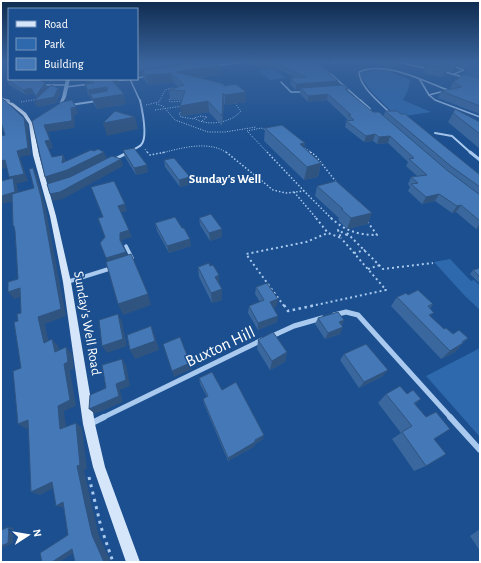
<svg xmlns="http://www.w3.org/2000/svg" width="481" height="563" font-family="'Alegreya Sans',sans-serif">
<rect width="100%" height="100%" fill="#1b4f8f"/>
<g fill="#2e69ad">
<path d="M 460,62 L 480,68 L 480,80 L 461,75 L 467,72 L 467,69 L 452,65 Z"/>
<path d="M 274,69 L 286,78 L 270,80 L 258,71 Z"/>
<path d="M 384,69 L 410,80 L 408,90 L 403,100 L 431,112 L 398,117 L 393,113 L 371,91 L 360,75 L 361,72 Z"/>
<path d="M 450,259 L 471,281 L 474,280 L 480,286 L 480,310 L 465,296 L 434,262 Z"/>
<path d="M 480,348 L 480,437 L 426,376 Z"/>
</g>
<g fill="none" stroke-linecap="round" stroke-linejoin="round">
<g stroke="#a9c9ee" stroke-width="1" stroke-dasharray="1 1.5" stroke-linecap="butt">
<path d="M 171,97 L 169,100 L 170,102 L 183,101"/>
<path d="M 21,102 L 38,99"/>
<path d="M 156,104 L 163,106 L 175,120 L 208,132 L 225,132 L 256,127"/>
<path d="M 146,105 L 159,102 L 165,90 L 172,88 L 178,89"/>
<path d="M 155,110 L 183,106"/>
<path d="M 183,112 L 179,113 L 181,117 L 194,119"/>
<path d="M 202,121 L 207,117 L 200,116 L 194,118 C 207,127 231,123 241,111 L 234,102"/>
<path d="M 267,130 L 261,128 L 247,131 L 268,153"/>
<path d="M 305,148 L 312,153"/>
<path d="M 145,149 L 148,153"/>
<path d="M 162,153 C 181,148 209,140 227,153"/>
</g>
<g stroke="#a9c9ee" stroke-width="1.5" stroke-dasharray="1.5 2" stroke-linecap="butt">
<path d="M 147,152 L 150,155 L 166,152"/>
<path d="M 226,152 L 273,190 L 286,193 L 304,191 L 332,219"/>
<path d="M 267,152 L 304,191"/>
<path d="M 310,152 L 315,155 L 337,183"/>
<path d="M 294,192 L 317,219"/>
</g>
<g stroke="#a9c9ee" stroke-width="2" stroke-dasharray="2 3" stroke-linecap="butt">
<path d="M 316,218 L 328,233 L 341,238 L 338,230 L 347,235 L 347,233"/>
<path d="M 331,218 C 345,231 359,235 377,235 L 367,221"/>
<path d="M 347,233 L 383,269 L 433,263"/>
<path d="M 354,253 L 365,250"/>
<path d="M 368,269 L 380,265"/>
<path d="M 284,306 L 246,254 L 306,242 L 328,233"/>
<path d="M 311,306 L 386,290 L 341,238"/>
</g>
<path stroke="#a9c9ee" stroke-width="2.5" stroke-dasharray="2.5 3.5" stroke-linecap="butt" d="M 284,305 L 288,311 L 316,305"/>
<path stroke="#a9c9ee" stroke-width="3" stroke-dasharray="3 4.5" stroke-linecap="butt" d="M 89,477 L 101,527 L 113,562"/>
<g stroke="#a9c9ee" stroke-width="1.5">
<path d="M 420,80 L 429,95 L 435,100 L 480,117"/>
<path d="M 390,113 C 380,102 360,88 359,72 C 384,60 423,81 448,90 L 429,95"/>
</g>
<path stroke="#a9c9ee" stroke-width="3.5" d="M 126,246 L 132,258"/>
<g stroke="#a9c9ee" stroke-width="1.5">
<path d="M 200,61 L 207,64"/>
<path d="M 313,61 L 333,76 L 361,101"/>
<path d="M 393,61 L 429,69"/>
<path d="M 331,62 L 334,63 L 339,61"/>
<path d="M 214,66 L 251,61"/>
<path d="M 452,66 L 464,70 L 454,74"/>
<path d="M 442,71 L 466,78"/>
<path d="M 137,78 L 148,76"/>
<path d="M 34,79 L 45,85 L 67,85"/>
<path d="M 130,79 L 140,101"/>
<path d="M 114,81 L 130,79"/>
<path d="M 281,82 L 291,92 L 304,92"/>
<path d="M 66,87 L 90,84"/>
<path d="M 1,98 L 9,101"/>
</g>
<g stroke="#a9c9ee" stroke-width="2">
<path d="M 7,100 L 9,101 L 8,102"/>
<path d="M 360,100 L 370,109"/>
<path d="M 70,105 L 97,101"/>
<path d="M 435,133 L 452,136 L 471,153"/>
<path d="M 127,153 C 131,150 138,148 141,145 C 148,138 142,109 140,100"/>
</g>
<g stroke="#a9c9ee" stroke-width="3">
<path d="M 470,152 L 480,160"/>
<path d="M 113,160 L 129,152"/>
</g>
<path stroke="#a9c9ee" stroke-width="4" d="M 67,282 L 112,268"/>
<g stroke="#a9c9ee" stroke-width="5">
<path d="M 334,315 L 346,312 L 358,315 L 451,418"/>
<path d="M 270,337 L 294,326 L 322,318"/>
<path d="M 102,418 L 262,340"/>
</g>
<g stroke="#a9c9ee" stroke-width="6">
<path d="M 450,417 L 480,450"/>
<path d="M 90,424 L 104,417"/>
</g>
<path fill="#a9c9ee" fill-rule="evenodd" d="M 66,79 L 70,79 L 66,97 L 59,110 L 57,110 L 62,97 Z"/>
<path fill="#d6e6fa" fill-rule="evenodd" d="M 1,100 L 13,103 L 26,113 L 33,124 L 39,155 L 56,216 L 71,282 L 95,424 L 105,467 L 140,562 L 126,562 L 93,467 L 83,424 L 63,282 L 50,216 L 33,155 L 29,124 L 23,115 L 11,105 L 1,102 Z"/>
</g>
<g fill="#3a679d">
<path d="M 137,61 L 198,62 L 187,63 L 187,64 L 205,61 L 204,61 L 235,61 L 215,63 L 219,66 L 220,74 L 199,78 L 246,92 L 246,102 L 225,105 L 224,103 L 222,126 L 209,112 L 181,116 L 182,100 L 170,100 L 169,90 L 178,87 L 173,82 L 148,85 L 144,79 L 143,76 Z"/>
<path d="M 248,61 L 310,61 L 337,85 L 348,89 L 347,91 L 373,112 L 384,116 L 385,111 L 401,114 L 480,175 L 480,228 L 476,229 L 456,212 L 452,213 L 435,201 L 422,204 L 408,191 L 410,187 L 408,184 L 411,177 L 417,176 L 406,166 L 408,162 L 388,143 L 377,144 L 373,141 L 364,142 L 345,127 L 347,119 L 327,100 L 308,102 L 300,94 L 300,89 L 296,90 L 290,84 L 291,78 L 295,77 L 268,65 L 254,66 L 248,64 Z"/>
<path d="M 369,61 L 401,61 L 399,65 L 388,67 Z"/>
<path d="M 402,61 L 420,61 L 410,63 Z"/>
<path d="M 435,61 L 464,61 L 462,65 L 460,67 L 456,66 L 455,70 L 451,72 L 447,71 L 445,75 L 441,77 L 422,73 L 424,68 L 432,67 Z"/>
<path d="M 480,78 L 480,114 L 438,98 L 441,91 L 451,89 L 450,89 L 453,82 Z"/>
<path d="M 6,79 L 45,83 L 48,88 L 46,90 L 58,88 L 60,94 L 56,103 L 37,107 L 34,101 L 37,98 L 33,93 L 26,95 L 9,85 Z"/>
<path d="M 83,79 L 118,79 L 120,84 L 116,85 L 126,104 L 97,109 L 94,104 L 92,99 L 91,99 L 88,94 L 85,84 L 90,83 L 89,82 L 86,82 Z"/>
<path d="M 453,113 L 480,122 L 480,149 L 448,122 Z"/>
<path d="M 265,128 L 305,143 L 304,148 L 321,163 L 318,177 L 304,180 L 264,141 Z"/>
<path d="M 123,150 L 148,172 L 136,175 L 125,157 Z"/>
<path d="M 164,160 L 191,184 L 180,187 L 165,167 Z"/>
<path d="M 317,186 L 368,224 L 347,229 L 338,220 L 339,218 L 315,196 Z"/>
<path d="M 199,218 L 222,229 L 222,237 L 210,241 L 200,225 Z"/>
<path d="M 155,223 L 191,246 L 169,253 L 157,231 Z"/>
<path d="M 198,267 L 219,285 L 222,289 L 222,300 L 212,303 L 199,277 Z"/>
<path d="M 480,268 L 480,283 L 479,283 L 470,274 L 473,270 Z"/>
<path d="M 256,287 L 277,306 L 273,307 L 277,322 L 258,330 L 248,313 L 249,306 L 260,302 L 255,294 Z"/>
<path d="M 408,295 L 433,304 L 430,308 L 431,317 L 444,329 L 453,334 L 468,338 L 463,343 L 455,352 L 441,359 L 391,306 L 397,297 Z"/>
<path d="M 318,318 L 344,320 L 342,325 L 340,334 L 325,339 L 315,324 Z"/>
<path d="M 258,340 L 287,352 L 285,362 L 270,370 L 257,349 Z"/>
<path d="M 344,354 L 383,376 L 359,388 L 340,360 Z"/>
<path d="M 199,378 L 222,390 L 263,439 L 255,444 L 255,446 L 228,461 L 204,404 L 203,399 L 207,397 L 200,384 Z"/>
<path d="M 386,394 L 407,394 L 421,399 L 415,404 L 434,439 L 426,466 L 414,471 L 392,439 L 401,433 L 378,403 Z"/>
<path d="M 480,529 L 480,551 L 470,536 Z"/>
</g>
<g fill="#305480">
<path d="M 6,61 L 9,61 L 9,68 Z"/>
<path d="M 181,61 L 198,61 L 198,62 L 187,63 L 187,68 L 142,70 L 143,76 L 137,77 L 137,71 Z"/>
<path d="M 211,61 L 235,61 L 211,64 Z"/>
<path d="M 254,61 L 268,61 L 268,65 L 254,66 Z"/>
<path d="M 390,61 L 401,61 L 399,65 L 388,67 Z"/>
<path d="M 411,61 L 420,61 L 410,63 Z"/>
<path d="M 464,61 L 462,65 L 460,67 L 462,62 Z"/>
<path d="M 457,63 L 455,70 L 451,72 L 454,66 Z"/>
<path d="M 219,66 L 220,74 L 179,81 L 176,72 Z"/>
<path d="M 447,70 L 445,75 L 441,77 L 444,72 Z"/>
<path d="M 171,73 L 173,82 L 148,85 L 146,75 Z"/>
<path d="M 85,79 L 88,79 L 89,82 L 86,82 Z"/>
<path d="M 90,79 L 118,79 L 120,84 L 111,85 Z"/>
<path d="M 338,81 L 337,86 L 301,88 L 300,89 L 296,90 L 296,84 Z"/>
<path d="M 45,83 L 48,88 L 40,100 L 58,88 L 60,94 L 56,103 L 37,107 L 34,101 L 38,100 L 36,96 Z"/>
<path d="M 106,87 L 109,96 L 124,94 L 126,104 L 97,109 L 93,99 L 90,94 L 92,99 L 91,99 L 88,90 Z"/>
<path d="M 31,88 L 33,93 L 26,95 L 23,90 Z"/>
<path d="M 246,92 L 246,102 L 225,105 L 225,95 Z"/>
<path d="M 223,93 L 224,103 L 222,126 L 222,116 Z"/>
<path d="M 328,94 L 327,100 L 308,102 L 308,96 Z"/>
<path d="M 208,101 L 209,112 L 181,116 L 180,106 Z"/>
<path d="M 76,107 L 78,114 L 74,115 L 75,126 L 74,128 L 48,132 L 53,148 L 49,149 L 56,165 L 45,141 L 44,125 L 71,108 Z"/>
<path d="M 135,117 L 138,129 L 107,136 L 103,123 Z"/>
<path d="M 24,118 L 28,125 L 31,155 L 20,157 L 28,181 L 16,184 L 17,185 L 20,200 L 1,204 L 1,196 L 14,184 L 9,177 Z"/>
<path d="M 375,134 L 373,141 L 364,142 L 366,136 Z"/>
<path d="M 390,136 L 388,143 L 377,144 L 379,137 Z"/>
<path d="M 305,143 L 303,156 L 300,144 Z"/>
<path d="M 104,152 L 107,159 L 71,178 L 49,185 L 45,177 L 62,163 L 63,155 L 67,163 Z"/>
<path d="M 121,159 L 123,166 L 63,199 L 53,201 L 50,194 Z"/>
<path d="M 5,160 L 9,167 L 1,169 L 1,161 Z"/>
<path d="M 321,163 L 318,177 L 304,180 L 307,167 Z"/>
<path d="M 147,165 L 148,172 L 136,175 L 134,168 Z"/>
<path d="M 33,168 L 37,175 L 45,205 L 66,316 L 45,324 L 50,349 L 44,343 L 38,317 Z"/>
<path d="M 190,177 L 191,184 L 180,187 L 179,180 Z"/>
<path d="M 439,194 L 435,201 L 422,204 L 426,197 Z"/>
<path d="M 125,204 L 127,211 L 121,213 L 118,206 Z"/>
<path d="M 461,205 L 456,212 L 452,213 L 457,206 Z"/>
<path d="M 372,213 L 368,224 L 347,229 L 351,218 Z"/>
<path d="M 480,223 L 480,228 L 476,229 Z"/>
<path d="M 222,229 L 222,237 L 210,241 L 209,233 Z"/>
<path d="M 129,230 L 132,237 L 122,240 L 123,247 L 120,240 L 120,233 Z"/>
<path d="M 190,239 L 191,246 L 169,253 L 167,246 Z"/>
<path d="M 126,252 L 129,260 L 109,266 L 106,258 Z"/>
<path d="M 219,275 L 219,286 L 215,277 Z"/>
<path d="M 20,288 L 26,295 L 14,299 L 8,292 Z"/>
<path d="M 222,289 L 222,300 L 212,303 L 211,293 Z"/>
<path d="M 148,294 L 151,305 L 123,315 L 118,304 Z"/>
<path d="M 278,299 L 277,306 L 269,309 L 270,302 Z"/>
<path d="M 118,314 L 122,321 L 127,346 L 107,353 L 102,346 Z"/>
<path d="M 278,316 L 277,322 L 258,330 L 258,323 Z"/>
<path d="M 344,320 L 341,327 L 339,322 Z"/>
<path d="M 151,326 L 155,336 L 159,350 L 135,359 L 130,350 Z"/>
<path d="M 343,327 L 340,334 L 325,339 L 328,333 Z"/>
<path d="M 468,338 L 460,345 L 463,343 L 455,352 L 441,359 L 450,351 L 462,342 Z"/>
<path d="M 52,339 L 58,346 L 61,358 L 55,352 Z"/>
<path d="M 66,347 L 72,354 L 74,369 L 70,370 L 76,406 L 64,411 L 67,434 L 60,429 L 58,406 Z"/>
<path d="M 287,352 L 285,362 L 270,370 L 272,361 Z"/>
<path d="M 122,359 L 126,365 L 130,386 L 120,390 L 123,402 L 95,414 L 89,409 L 116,384 Z"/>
<path d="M 190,363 L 192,369 L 174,377 L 172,371 Z"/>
<path d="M 388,370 L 383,376 L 359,388 L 364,382 Z"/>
<path d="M 28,420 L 36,425 L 26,429 L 18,424 Z"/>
<path d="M 76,423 L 82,428 L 87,469 L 84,470 L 92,506 L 99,536 L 111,562 L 104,562 L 92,535 L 77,466 Z"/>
<path d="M 264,435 L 263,439 L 255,444 L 255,446 L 228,461 L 228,458 Z"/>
<path d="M 52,482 L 60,485 L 40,495 L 31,492 Z"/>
<path d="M 63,502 L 65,508 L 56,506 Z"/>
<path d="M 9,527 L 14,528 L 13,543 L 2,548 L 1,548 L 1,546 Z"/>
<path d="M 72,549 L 80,549 L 60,562 L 52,562 Z"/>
</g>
<g fill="#4478b7" stroke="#305480">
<path d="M 137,61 L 181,61 L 187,63 L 137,71 Z"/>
<path d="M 209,61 L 219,66 L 176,72 L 224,84 L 224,86 L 236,84 L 246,92 L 225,95 L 223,93 L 222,116 L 208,101 L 180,106 L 185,91 L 169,90 L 184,85 L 171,73 L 146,75 L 142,70 Z"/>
<path d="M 271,61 L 310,61 L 317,63 L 338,81 L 296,84 L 291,78 L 306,77 Z"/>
<path d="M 435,61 L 448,61 L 457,63 L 454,66 Z"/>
<path d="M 428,66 L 447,70 L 444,72 L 424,68 Z"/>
<path d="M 465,74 L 480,78 L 480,106 L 441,91 L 462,87 L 453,82 Z"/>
<path d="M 6,79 L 38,79 L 45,83 L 36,96 L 31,88 L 23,90 Z"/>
<path d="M 90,79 L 111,79 L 124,94 L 93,99 L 90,94 L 107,91 L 108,88 L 106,87 L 88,90 L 85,84 L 94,83 Z"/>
<path d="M 51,85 L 58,88 L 54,97 L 34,101 Z"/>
<path d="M 343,85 L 348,89 L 345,89 L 373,112 L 379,112 L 448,171 L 480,195 L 480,221 L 461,205 L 457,206 L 439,194 L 426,197 L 411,184 L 418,183 L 411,177 L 427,175 L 409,159 L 414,158 L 390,136 L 379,137 L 375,134 L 366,136 L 346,121 L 354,120 L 348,115 L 351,115 L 328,94 L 308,96 L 301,88 Z"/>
<path d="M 1,98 L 4,100 L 24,118 L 28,148 L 17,151 L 24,174 L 9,177 L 5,160 L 1,161 L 1,136 L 5,135 L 1,122 Z"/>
<path d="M 72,100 L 76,107 L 71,108 L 72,119 L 71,121 L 44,125 L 50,140 L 45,141 L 52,157 L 63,155 L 62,163 L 91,150 L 94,151 L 98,149 L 104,152 L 67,170 L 45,177 L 32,121 L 62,102 Z"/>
<path d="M 455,109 L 480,122 L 480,134 L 453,113 Z"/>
<path d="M 115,111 L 135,117 L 103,123 Z"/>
<path d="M 385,111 L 397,111 L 401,114 L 405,114 L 480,175 L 480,187 L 452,167 Z"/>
<path d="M 282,125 L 305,143 L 300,144 L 321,163 L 307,167 L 265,128 Z"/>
<path d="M 134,148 L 147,165 L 134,168 L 123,150 Z"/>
<path d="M 112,156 L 121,159 L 60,192 L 50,194 L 47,184 L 70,177 Z"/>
<path d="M 174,158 L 190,177 L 179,180 L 164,160 Z"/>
<path d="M 33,168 L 41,197 L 61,309 L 38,317 L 44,343 L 52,339 L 55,352 L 66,347 L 68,362 L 64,364 L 70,400 L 58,406 L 60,429 L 76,423 L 80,465 L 77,466 L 85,504 L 92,535 L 104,562 L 75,562 L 72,549 L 52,562 L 42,562 L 40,553 L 68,535 L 63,502 L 56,506 L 52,482 L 31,492 L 28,420 L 18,424 L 13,371 L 21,368 L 14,322 L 18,321 L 17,314 L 21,313 L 20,288 L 8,292 L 8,282 L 18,279 L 15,231 L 14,226 L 13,226 L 12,194 L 34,188 L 29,169 Z"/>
<path d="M 13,178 L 15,192 L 1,196 L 1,181 Z"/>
<path d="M 114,181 L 125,204 L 118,206 L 129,230 L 120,233 L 120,240 L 126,252 L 106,258 L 100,243 L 105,237 L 98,218 L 103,217 L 91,187 Z"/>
<path d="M 336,181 L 372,213 L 351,218 L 341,209 L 343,209 L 317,186 Z"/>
<path d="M 211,214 L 222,229 L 209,233 L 199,218 Z"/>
<path d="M 175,217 L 182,228 L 184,228 L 190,239 L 167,246 L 155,223 Z"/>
<path d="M 131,254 L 148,294 L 118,304 L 106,262 Z"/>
<path d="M 209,263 L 210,266 L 213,265 L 219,275 L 215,277 L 222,289 L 211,293 L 198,267 Z"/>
<path d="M 480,268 L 480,277 L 473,270 Z"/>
<path d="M 267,283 L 278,299 L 270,302 L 278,316 L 258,323 L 249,306 L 264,300 L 256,287 Z"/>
<path d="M 418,290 L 433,304 L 428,306 L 434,313 L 429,315 L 444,329 L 446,328 L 453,334 L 459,330 L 468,338 L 462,342 L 463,343 L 450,351 L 397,297 L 406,293 L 408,295 Z"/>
<path d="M 338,312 L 344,320 L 339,322 L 343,327 L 328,333 L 318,318 Z"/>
<path d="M 118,314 L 123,339 L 102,346 L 99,320 Z"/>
<path d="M 151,326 L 155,341 L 130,350 L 127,335 Z"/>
<path d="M 273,332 L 287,352 L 272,361 L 258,340 Z"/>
<path d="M 180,337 L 190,363 L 172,371 L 163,344 Z"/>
<path d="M 366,344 L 388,370 L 364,382 L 344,354 Z"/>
<path d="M 122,359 L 126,380 L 116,384 L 119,396 L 89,409 L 90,395 L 106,388 L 102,365 Z"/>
<path d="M 212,372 L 222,390 L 236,382 L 264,435 L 255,440 L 255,442 L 228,458 L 203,399 L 208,396 L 199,378 Z"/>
<path d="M 400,386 L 407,394 L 413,390 L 421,399 L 414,403 L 426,417 L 436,412 L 450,429 L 434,439 L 446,454 L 426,466 L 402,432 L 412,426 L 386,394 Z"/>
<path d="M 9,527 L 8,543 L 1,546 L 1,530 Z"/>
</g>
<linearGradient id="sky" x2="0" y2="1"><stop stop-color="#0f2b4f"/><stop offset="0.44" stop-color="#39639b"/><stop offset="1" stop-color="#39639b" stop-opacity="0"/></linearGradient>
<rect width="481" height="140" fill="url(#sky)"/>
<g text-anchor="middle" stroke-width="3" stroke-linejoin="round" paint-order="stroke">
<g font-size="13" font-weight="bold" fill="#fff" stroke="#1b4f8f">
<text x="225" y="183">Sunday's Well</text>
</g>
<g font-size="14" fill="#fff" stroke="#1b4f8f">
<text transform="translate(88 323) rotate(80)" y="5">Sunday's Well Road</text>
</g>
<g font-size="17" fill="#fff" stroke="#1b4f8f">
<text transform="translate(220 346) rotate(-25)" y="6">Buxton Hill</text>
</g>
</g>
<rect width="481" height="563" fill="none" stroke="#ffffff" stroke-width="4"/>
<rect x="8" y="8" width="130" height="72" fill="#1b4f8f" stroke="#7695bc"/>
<rect x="16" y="21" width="20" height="6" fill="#d6e6fa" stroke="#7695bc"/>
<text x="44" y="28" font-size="12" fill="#ffffff">Road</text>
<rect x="16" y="38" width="20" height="12" fill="#2e69ad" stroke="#7695bc"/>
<text x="44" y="48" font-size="12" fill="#ffffff">Park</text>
<rect x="16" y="58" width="20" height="12" fill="#4478b7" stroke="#7695bc"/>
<text x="44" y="68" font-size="12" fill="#ffffff">Building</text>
<g transform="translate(28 535) rotate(78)" stroke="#1b4f8f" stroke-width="3" paint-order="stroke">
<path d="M0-3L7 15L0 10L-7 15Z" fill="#ffffff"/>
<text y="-6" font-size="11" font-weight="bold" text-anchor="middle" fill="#ffffff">N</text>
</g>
</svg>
